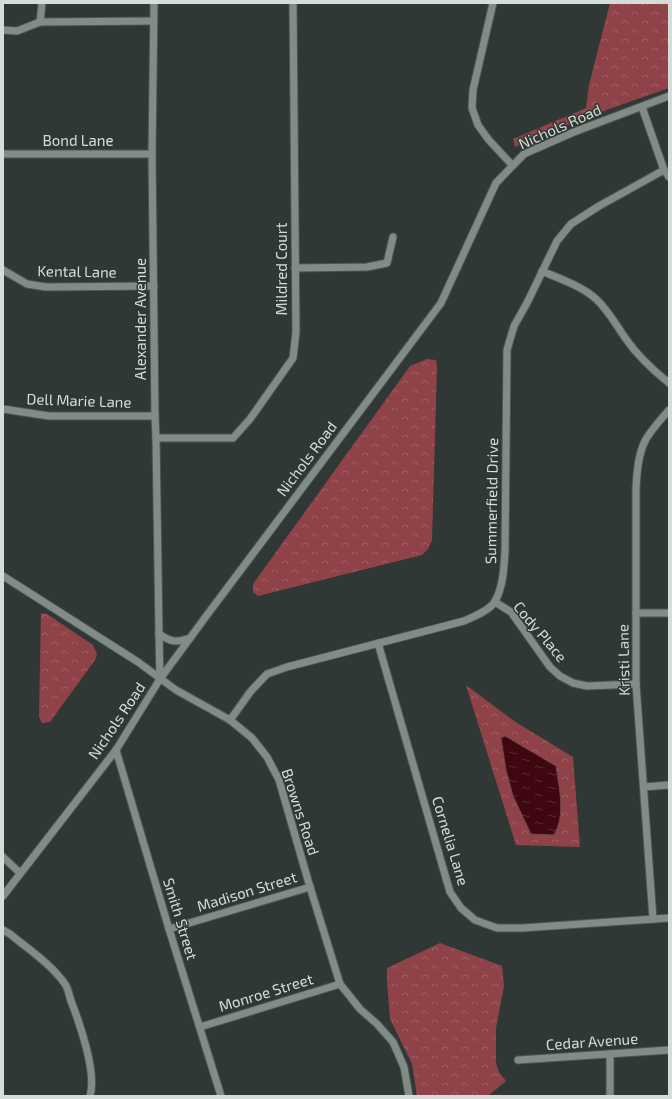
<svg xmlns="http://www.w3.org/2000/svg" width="672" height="1099" font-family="'Exo 2',sans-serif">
<defs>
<pattern id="forest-crowns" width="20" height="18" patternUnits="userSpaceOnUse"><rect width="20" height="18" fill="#8f4248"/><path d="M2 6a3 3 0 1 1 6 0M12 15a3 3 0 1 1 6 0" fill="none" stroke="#9e5d62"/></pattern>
<pattern id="water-ripples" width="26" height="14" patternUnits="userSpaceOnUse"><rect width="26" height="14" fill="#3f0710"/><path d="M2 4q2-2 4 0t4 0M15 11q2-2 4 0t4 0" fill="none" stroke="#5a2b32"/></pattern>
</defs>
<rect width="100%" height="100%" fill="#303835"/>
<g fill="url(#forest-crowns)" fill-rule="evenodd">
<path d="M 610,3 L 669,3 L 669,88 L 584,118 L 515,147 L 513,139 L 586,108 L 589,85 Z"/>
<path d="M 427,359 L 436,360 L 437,366 L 432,540 L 428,549 L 422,555 L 258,596 L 253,592 L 253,584 L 410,366 Z"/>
<path d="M 41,613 L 47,614 L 93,645 L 97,654 L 95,660 L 50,722 L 42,723 L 39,717 Z"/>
<path d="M 466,685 L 514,721 L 573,757 L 580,847 L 516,845 ZM 505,736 L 556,766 L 561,812 L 501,738 Z"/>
<path d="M 440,943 L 502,966 L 504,986 L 496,1028 L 496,1063 L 499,1072 L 506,1081 L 488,1096 L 417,1096 L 412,1064 L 390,1019 L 387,982 L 387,968 Z"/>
</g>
<path fill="url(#water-ripples)" stroke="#6c474c" d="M 505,736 L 556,766 C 559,788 566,814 554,835 L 531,834 L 513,796 L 506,770 L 501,738 Z"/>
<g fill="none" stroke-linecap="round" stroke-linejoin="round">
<g stroke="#4d5551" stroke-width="9">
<g id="minor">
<path d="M 154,3 L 152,154 L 155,416 L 156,438 L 159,634 L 160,679"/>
<path d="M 493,3 L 473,90 L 472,108 L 478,125 L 488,139 L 512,165"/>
<path d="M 40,22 L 42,3"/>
<path d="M 3,30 L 17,31 L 40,22 L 153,21"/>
<path d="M 642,107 L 664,170 L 669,177"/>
<path d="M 3,154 L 152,154"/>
<path d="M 295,268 L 367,267 L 387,263 L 393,237"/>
<path d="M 3,270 L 27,284 L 46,287 L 154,286"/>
<path d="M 542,271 C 560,279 582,286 596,299 C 609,311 616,325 626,339 C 637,355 654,371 669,383"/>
<path d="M 3,409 L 49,416 L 155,416"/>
<path d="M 156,438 L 233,438 L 250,419 L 293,358 L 296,332 L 293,3"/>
<path d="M 3,576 L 138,662 L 176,690 L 230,720 L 252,738 L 267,757 L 279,780 L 310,887 L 340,984 L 360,1009 L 377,1024 L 393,1042 L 404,1067 L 409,1096"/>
<path d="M 495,602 L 511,612 L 550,667 L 560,676 L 573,683 L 587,686 L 636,684"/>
<path d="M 636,613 L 669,613"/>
<path d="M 159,634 C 171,642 176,643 190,638"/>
<path d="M 378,643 L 450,892 L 461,908 L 475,920 L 497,928 L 522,928 L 669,918"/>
<path d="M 230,720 L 251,691 L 267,674 L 287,667 L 464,621 C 473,617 491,610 495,601 C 503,588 504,567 505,552 L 507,350 L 514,326 L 527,303 L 557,241 L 571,224 L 599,206 L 664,170"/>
<path d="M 116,750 L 169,929 L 221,1096"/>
<path d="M 644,787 L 669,785"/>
<path d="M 3,857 L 20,873"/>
<path d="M 3,896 L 116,750 L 160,679 L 207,615 L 441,303 L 496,183 L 524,154 L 574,132 L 669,96"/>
<path d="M 653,919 L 636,684 L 636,488 C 637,472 638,454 646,439 C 652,429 661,419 669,410"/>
<path d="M 169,929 L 310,887"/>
<path d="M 3,930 L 10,934 C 28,949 51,964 65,984 C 68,988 69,995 71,1001 C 80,1024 97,1073 90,1096"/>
<path d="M 200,1027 L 340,984"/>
<path d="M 518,1060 L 669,1050"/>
<path d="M 610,1096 L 610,1054"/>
</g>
</g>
<use href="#minor" stroke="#828c87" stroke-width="7"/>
</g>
<g text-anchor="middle" stroke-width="3" stroke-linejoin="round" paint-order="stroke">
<g font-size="15" fill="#d6dcd9" stroke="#303835">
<text transform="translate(560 127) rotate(-24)" y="5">Nichols Road</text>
<text x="78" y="146">Bond Lane</text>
<text transform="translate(282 269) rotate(-90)" y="5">Mildred Court</text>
<text transform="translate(77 272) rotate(1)" y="5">Kental Lane</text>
<text transform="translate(141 319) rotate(-90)" y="5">Alexander Avenue</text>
<text transform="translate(79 401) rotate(2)" y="5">Dell Marie Lane</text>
<text transform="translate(307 459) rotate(-53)" y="5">Nichols Road</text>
<text transform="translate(492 501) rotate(-89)" y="5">Summerfield Drive</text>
<text transform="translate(540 632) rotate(50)" y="5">Cody Place</text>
<text transform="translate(624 660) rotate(-91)" y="5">Kristi Lane</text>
<text transform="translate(117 721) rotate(-56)" y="5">Nichols Road</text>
<text transform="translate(300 812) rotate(72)" y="5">Browns Road</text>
<text transform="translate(450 841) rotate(73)" y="5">Cornelia Lane</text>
<text transform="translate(247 892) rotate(-17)" y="5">Madison Street</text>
<text transform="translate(180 919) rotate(73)" y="5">Smith Street</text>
<text transform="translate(266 993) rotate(-17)" y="5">Monroe Street</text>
<text transform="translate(592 1042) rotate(-4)" y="5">Cedar Avenue</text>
</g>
</g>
<rect width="672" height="1099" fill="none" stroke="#d6dcd9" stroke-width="8"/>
</svg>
